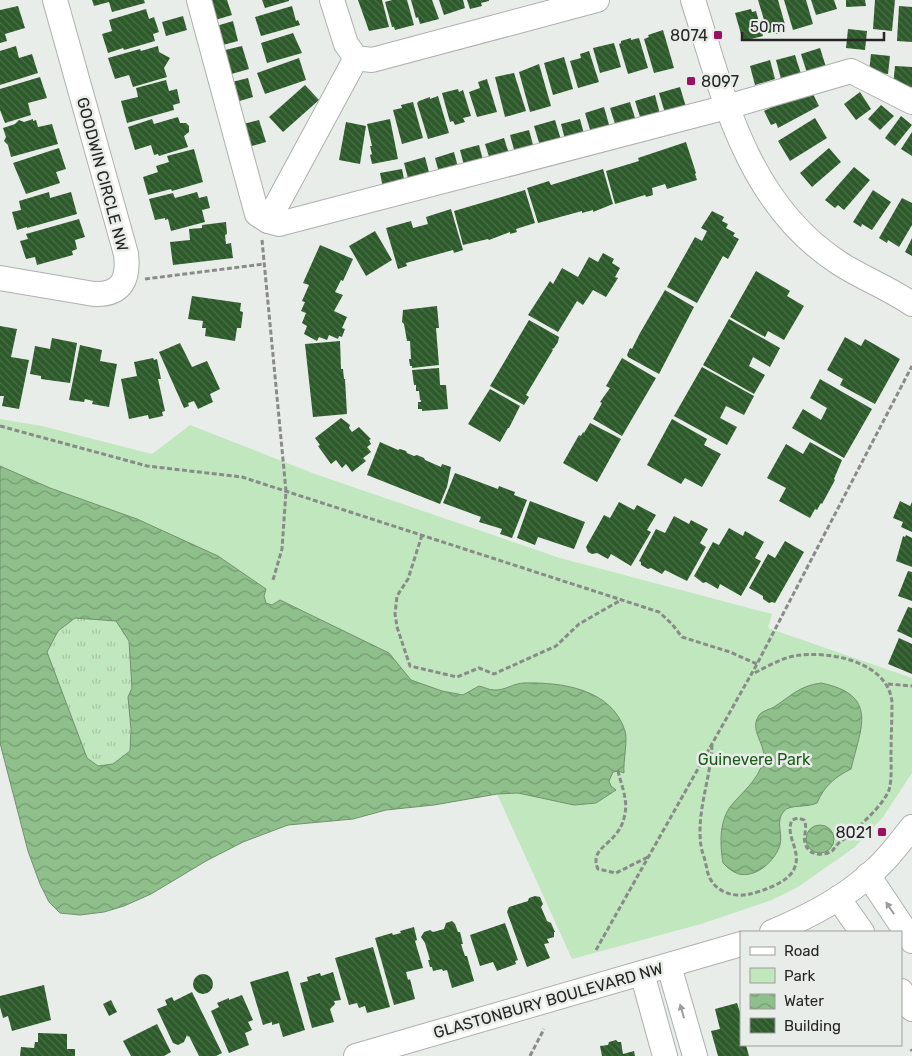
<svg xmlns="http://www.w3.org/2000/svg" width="912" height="1056" font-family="Rubik,sans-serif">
<defs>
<pattern id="grass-tufts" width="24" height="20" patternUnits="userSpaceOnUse" patternTransform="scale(1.25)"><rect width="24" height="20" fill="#c1e7be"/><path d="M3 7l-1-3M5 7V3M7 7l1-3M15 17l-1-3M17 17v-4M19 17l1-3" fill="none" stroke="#a6c6a3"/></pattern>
<pattern id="water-waves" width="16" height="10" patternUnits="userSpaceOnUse" patternTransform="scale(1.25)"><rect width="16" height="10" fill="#8fc08b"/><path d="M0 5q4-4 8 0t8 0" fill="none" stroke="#759c71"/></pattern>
<pattern id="building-back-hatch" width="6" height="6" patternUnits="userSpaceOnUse" patternTransform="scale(1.25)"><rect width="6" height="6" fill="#2d5a2a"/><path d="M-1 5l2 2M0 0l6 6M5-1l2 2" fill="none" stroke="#4a6e48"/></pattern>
</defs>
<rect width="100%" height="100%" fill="#e9ede9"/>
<path fill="url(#grass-tufts)" d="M 75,618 L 117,621 L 129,641 L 132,688 L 130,751 L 113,764 L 98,766 L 87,759 L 47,652 L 58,631 Z"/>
<path fill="#c1e7be" d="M 0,419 L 42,426 L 152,454 L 190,425 L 315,474 L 560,558 L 772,614 L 768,628 L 912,678 L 912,773 L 883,817 L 855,847 L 798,887 L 772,900 L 701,924 L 572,959 L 497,794 L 518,793 L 575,805 L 596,803 L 615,790 C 609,784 607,780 613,772 L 618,771 L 624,773 L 623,760 L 625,750 L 522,683 L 495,691 L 479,686 L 463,695 L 442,691 L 410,680 L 389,653 L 280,600 L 272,605 L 266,603 L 264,596 L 266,589 L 218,556 L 137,519 L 50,488 L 0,466 Z"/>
<g fill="url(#water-waves)" stroke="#6f926c" fill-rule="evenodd">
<path d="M 0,466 L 50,488 L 137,519 L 218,556 L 266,589 L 264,596 L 266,603 L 272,605 L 280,600 L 389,653 L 411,680 L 442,691 L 463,695 L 479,686 C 484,687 489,690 494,690 C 504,691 514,683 524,683 C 562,682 612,689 625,731 C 628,740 623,761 624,773 L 618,771 L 613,772 L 609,781 L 611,786 L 616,790 L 596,803 L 574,805 L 518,793 L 497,794 L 434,805 L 386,810 L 353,819 L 288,825 L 243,842 L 206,861 L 151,894 L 124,906 L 104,912 L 80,915 L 60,913 L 49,902 L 40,884 L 28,851 L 0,743 ZM 75,618 L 116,621 L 129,641 L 132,688 L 128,697 L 131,729 L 130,751 L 113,764 L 98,766 L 87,758 L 47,652 L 58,631 Z"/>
<path d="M 821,683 C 879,695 861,727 851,769 C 835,777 824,786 817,803 C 806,808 790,804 784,811 C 775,821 783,833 780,845 C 775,861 756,878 739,874 C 732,872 727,867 723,863 C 720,845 719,823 730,807 C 742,792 758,781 763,761 C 768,745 747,730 760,714 C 763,711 770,709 774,707 C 791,696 799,686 821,683 Z"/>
<circle cx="820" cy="839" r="14"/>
</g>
<g fill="url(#building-back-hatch)">
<path d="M 92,0 L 144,0 L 145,3 L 112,12 L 109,2 L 94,6 Z"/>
<path d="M 212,0 L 227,0 L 232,15 L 212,21 L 206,2 Z"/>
<path d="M 262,0 L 289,0 L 289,1 L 265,8 Z"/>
<path d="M 358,0 L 382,0 L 389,27 L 369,31 Z"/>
<path d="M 392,0 L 407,0 L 414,25 L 395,30 L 394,27 L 392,27 L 385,2 Z"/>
<path d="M 411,0 L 432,0 L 439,19 L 420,24 L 418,17 L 416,18 Z"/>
<path d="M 439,0 L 463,0 L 465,8 L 444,15 Z"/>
<path d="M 467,0 L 489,0 L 489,1 L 481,3 L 482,6 L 470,9 Z"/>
<path d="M 758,0 L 778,0 L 786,28 L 785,32 L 777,34 L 773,32 L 768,33 Z"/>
<path d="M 784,0 L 806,0 L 813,24 L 793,30 Z"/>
<path d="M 811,0 L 834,0 L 837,9 L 816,15 Z"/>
<path d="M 846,0 L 865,0 L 866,6 L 846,7 Z"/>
<path d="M 875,0 L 895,0 L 892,31 L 873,29 Z"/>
<path d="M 18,6 L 25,28 L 5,34 L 7,41 L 0,43 L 0,10 Z"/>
<path d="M 292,6 L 296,21 L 298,20 L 300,25 L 261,36 L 255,17 Z"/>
<path d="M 899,6 L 912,7 L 912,42 L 897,41 Z"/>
<path d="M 146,9 L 149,19 L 154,17 L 159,32 L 153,34 L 155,41 L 124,50 L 123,48 L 108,53 L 102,34 L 112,31 L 109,20 Z"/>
<path d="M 751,9 L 752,12 L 756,11 L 763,36 L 743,41 L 735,13 Z"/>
<path d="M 183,16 L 187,30 L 166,36 L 162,22 Z"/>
<path d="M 233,21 L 238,41 L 219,46 L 213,27 Z"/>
<path d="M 848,29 L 867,31 L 865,50 L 846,48 Z"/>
<path d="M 663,30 L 674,68 L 654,73 L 644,39 L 649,37 L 648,35 Z"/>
<path d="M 293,33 L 302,53 L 267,63 L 261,43 Z"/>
<path d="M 631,38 L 631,40 L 639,38 L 648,68 L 628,74 L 619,44 L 621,43 L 621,41 Z"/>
<path d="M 614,43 L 621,67 L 600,73 L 593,48 Z"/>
<path d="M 16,46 L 19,58 L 32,54 L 38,73 L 0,85 L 0,51 Z"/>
<path d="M 158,46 L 159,52 L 170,58 L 164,68 L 167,77 L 133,87 L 129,75 L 115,79 L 108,58 L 140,49 L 141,51 Z"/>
<path d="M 242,46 L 249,69 L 228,75 L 221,51 Z"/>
<path d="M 820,48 L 826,67 L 807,73 L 801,54 Z"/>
<path d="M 589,51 L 599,82 L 578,88 L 570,61 L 581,58 L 580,54 Z"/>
<path d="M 871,54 L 890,56 L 888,74 L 869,72 Z"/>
<path d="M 795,55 L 801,74 L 781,79 L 776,60 Z"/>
<path d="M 564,57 L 573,89 L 553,95 L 544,63 Z"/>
<path d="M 299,58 L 306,80 L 265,94 L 257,73 Z"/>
<path d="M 770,60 L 775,79 L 755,85 L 750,66 Z"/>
<path d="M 539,64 L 551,106 L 530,112 L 519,72 Z"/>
<path d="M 895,66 L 912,67 L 912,87 L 893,86 Z"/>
<path d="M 514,73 L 526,111 L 505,117 L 495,77 Z"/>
<path d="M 40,77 L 47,98 L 28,103 L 31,115 L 5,123 L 0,110 L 0,89 Z"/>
<path d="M 248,78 L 253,97 L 233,103 L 228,83 Z"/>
<path d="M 487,79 L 497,112 L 477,117 L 469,92 L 480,88 L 478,82 Z"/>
<path d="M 166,80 L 169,91 L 177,89 L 180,103 L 173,105 L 174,110 L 127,123 L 121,101 L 138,97 L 136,88 Z"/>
<path d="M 305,85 L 319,100 L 283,132 L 269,117 Z"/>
<path d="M 809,86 L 819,106 L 778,128 L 776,123 L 771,125 L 764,111 L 803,91 Z"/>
<path d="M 680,87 L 686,107 L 665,113 L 659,93 Z"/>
<path d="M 458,89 L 459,92 L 463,90 L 471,116 L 463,118 L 465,122 L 455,125 L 453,121 L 450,122 L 442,93 Z"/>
<path d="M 860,92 L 871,109 L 856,120 L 844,104 Z"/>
<path d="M 655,95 L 660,114 L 641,120 L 635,101 Z"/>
<path d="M 438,96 L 449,133 L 428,139 L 417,103 L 419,101 L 430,97 L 430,99 Z"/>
<path d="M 413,102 L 423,138 L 402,144 L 393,110 L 402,108 L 401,105 Z"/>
<path d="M 630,102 L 636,121 L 616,127 L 610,108 Z"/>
<path d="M 881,105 L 894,116 L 880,130 L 868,119 Z"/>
<path d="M 604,107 L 610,128 L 591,133 L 585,113 Z"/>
<path d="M 901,116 L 912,125 L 895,146 L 885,138 Z"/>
<path d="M 178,117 L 180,123 L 186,123 L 189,126 L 189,132 L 184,136 L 188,147 L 159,156 L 158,154 L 154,155 L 151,145 L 135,150 L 128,127 L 152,119 L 154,124 Z"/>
<path d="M 815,118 L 827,138 L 790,161 L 778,141 Z"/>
<path d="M 33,119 L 33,121 L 36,120 L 38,127 L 52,124 L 58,144 L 11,157 L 8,145 L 4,141 L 6,137 L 3,128 L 15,124 L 19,120 L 24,122 Z"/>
<path d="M 390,119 L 398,159 L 372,164 L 370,155 L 372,154 L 370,146 L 372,146 L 367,124 Z"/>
<path d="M 580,119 L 585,138 L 566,143 L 561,124 Z"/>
<path d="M 259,120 L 266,142 L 245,148 L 239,125 Z"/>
<path d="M 555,120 L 562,143 L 541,149 L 534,126 Z"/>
<path d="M 346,122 L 366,126 L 360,164 L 339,160 Z"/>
<path d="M 529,130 L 535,152 L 516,157 L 510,135 Z"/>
<path d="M 912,132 L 912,156 L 901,149 Z"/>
<path d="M 504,138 L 510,157 L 491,163 L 485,144 Z"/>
<path d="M 686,142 L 696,173 L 695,174 L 697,180 L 667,189 L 665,184 L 652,188 L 653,195 L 646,197 L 645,195 L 615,204 L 606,171 L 639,161 L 638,158 Z"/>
<path d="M 479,145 L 484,164 L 465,169 L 460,150 Z"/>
<path d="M 59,148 L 66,169 L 56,172 L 60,183 L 26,194 L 13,163 Z"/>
<path d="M 829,148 L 841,162 L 812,187 L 800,173 Z"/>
<path d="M 194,149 L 203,182 L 172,191 L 171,189 L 148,195 L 143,177 L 158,172 L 156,166 L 169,162 L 167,156 Z"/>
<path d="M 454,152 L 459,171 L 440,176 L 435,158 Z"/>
<path d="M 425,157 L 431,180 L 410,186 L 404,163 Z"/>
<path d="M 854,167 L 870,180 L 844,210 L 838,205 L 835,208 L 825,200 Z"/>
<path d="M 402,169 L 406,189 L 384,193 L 380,173 Z"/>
<path d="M 603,169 L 613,204 L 593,212 L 593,210 L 582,213 L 582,211 L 538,223 L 527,188 L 549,181 L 551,185 Z"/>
<path d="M 525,190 L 535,223 L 516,229 L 517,232 L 510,234 L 510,232 L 489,240 L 488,239 L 463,245 L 454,211 Z"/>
<path d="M 873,190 L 891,202 L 872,230 L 862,224 L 861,227 L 853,222 Z"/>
<path d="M 49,192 L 50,198 L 71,192 L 77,214 L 27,228 L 27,227 L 17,230 L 12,212 L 21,210 L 19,201 Z"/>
<path d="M 197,192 L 199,198 L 207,196 L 210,208 L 202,210 L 205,222 L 171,231 L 168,219 L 165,220 L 165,218 L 155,220 L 149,199 L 173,193 L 175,198 Z"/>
<path d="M 902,198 L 912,203 L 912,225 L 899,247 L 888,240 L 887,243 L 879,238 Z"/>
<path d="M 451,209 L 463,250 L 454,253 L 453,250 L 406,263 L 407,266 L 398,269 L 386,228 L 411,221 L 413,228 L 428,224 L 426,217 Z"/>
<path d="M 712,211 L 724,217 L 722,221 L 728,224 L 726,228 L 735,233 L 733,236 L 739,239 L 728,259 L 723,256 L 697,303 L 667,287 L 695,237 L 702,241 L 707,231 L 701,228 Z"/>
<path d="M 79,219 L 85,237 L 75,240 L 77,249 L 72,251 L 73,255 L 37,265 L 35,257 L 26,259 L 20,241 L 28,239 L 26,234 Z"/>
<path d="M 226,222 L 227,234 L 225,235 L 226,244 L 231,243 L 233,258 L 173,265 L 170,242 L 190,240 L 189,229 L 202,228 L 202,225 Z"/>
<path d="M 375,231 L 392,260 L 366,276 L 349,246 Z"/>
<path d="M 912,238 L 912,256 L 905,252 Z"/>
<path d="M 320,245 L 353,259 L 343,281 L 341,280 L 335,292 L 343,295 L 334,311 L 347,317 L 342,328 L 345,329 L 342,337 L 339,336 L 338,339 L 329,335 L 327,340 L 319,337 L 317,341 L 304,334 L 307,326 L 302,323 L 306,313 L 301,311 L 305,302 L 302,301 L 309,285 L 303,283 Z"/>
<path d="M 603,253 L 614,259 L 612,263 L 620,268 L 615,277 L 618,278 L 606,297 L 593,290 L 583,305 L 577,301 L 558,332 L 528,315 L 550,281 L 553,284 L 562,268 L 578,277 L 589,257 L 598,262 Z"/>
<path d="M 756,271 L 790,291 L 787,296 L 804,306 L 784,340 L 768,331 L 765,337 L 730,317 Z"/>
<path d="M 665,290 L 694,307 L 659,374 L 628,357 L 627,355 L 630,348 L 632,349 L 640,333 Z"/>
<path d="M 192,296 L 241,303 L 240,311 L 243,312 L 241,328 L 237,328 L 235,341 L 205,336 L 206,328 L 202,328 L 203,321 L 188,319 Z"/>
<path d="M 437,306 L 439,328 L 436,328 L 439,365 L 412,368 L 412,366 L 410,366 L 409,359 L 411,359 L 410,341 L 407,341 L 404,324 L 402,322 L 403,310 Z"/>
<path d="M 729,319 L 780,348 L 770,367 L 753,357 L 749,366 L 765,375 L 754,394 L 703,365 Z"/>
<path d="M 529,320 L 559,337 L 558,342 L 554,348 L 552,349 L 553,350 L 526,395 L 529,397 L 524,405 L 490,386 Z"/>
<path d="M 0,326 L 17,329 L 11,357 L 29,360 L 19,409 L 2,406 L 4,396 L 0,396 Z"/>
<path d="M 845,337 L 861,346 L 865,339 L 900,359 L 875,404 L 840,385 L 843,379 L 827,370 Z"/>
<path d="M 52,338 L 77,343 L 70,383 L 41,379 L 41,376 L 30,374 L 35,346 L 50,349 Z"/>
<path d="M 340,341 L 341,369 L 343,369 L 344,379 L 345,379 L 347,414 L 313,417 L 305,344 Z"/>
<path d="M 180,343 L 192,367 L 207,361 L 220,389 L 210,394 L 213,402 L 198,409 L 194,401 L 188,403 L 189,406 L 184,408 L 159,352 Z"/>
<path d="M 80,345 L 102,350 L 100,361 L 117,364 L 109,407 L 92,404 L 93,401 L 85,399 L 84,402 L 69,400 Z"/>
<path d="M 153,358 L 154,360 L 157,359 L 161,379 L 158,379 L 165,411 L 162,412 L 163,416 L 149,419 L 148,415 L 129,419 L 121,379 L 137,376 L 134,362 Z"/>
<path d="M 622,358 L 656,378 L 622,436 L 593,419 L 602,403 L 600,402 L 610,388 L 606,386 Z"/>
<path d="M 702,367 L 754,396 L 744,415 L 726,406 L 720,418 L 737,427 L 727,445 L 674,416 Z"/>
<path d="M 439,368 L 440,385 L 446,385 L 448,409 L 422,411 L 422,409 L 418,409 L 418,402 L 421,402 L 421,400 L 420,400 L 419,391 L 416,391 L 416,385 L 414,385 L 412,370 Z"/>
<path d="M 820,379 L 872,409 L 844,458 L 792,428 L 803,409 L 821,420 L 827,408 L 810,398 Z"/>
<path d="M 490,389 L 520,406 L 509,428 L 508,428 L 500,442 L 468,424 Z"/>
<path d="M 341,418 L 350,425 L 349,428 L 352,432 L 359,427 L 371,439 L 369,440 L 371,444 L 367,447 L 371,452 L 363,458 L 366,461 L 352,472 L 346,464 L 342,468 L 336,460 L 331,464 L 318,446 L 320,445 L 315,438 Z"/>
<path d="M 672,419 L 707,439 L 704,445 L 721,454 L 702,487 L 685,478 L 681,484 L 647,465 Z"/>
<path d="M 590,423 L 621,439 L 597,482 L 563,463 L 579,435 L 581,436 L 583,432 L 584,433 Z"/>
<path d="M 380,442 L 398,450 L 400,449 L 406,451 L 407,453 L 414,456 L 417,455 L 424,458 L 425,460 L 441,467 L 442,464 L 451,467 L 447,487 L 440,504 L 367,475 Z"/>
<path d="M 810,442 L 842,460 L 834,479 L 835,480 L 822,504 L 821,503 L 817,510 L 815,509 L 810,518 L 779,501 L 786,488 L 767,478 L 786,444 L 803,454 Z"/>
<path d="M 455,473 L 498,489 L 499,486 L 515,492 L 514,495 L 527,500 L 512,538 L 500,534 L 502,529 L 479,522 L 481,517 L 443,503 Z"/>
<path d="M 530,501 L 585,522 L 574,549 L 538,537 L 535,545 L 517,538 Z"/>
<path d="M 900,501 L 910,506 L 912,502 L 912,532 L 901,527 L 903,522 L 893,518 Z"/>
<path d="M 619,502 L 634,510 L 637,505 L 656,515 L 647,530 L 651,532 L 631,566 L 611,554 L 608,559 L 597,553 L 592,554 L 588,552 L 586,547 L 604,515 L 610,518 Z"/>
<path d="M 674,516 L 689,524 L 691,520 L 708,529 L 700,543 L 706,547 L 687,581 L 665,570 L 662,574 L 651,568 L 648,569 L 641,565 L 641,562 L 639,561 L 656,529 L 665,533 Z"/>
<path d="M 729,528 L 743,536 L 745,531 L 764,542 L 755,558 L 761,561 L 741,596 L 720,584 L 718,589 L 706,582 L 703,583 L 694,576 L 713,542 L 719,545 Z"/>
<path d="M 906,535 L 912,538 L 912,567 L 896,561 L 903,536 L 905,537 Z"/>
<path d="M 785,541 L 804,552 L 775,603 L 772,602 L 769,603 L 763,599 L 763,596 L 749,588 L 768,554 L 775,558 Z"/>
<path d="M 908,571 L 912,572 L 912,601 L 898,596 Z"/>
<path d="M 908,607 L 912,608 L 912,638 L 897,631 Z"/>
<path d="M 899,638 L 912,644 L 912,674 L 888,664 Z"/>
<path d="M 535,896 L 540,897 L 543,904 L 541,907 L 547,921 L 551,923 L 555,932 L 554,932 L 554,937 L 547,939 L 549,943 L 544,944 L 550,958 L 527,967 L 507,912 L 509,907 L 528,901 L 529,898 Z"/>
<path d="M 452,921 L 455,924 L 458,932 L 460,932 L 463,944 L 461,944 L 465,956 L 467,956 L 474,981 L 452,988 L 447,970 L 443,971 L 442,969 L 433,971 L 432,967 L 430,967 L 428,960 L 430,960 L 425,943 L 421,937 L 424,932 L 430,930 L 433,932 L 444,929 L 446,923 Z"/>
<path d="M 505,923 L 518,960 L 515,961 L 516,964 L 497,971 L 493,962 L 480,966 L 470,935 Z"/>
<path d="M 414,927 L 417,940 L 415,941 L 423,968 L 406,972 L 408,980 L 410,979 L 415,999 L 394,1005 L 375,938 L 392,933 L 393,935 L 401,933 L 400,931 Z"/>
<path d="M 373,947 L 390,1007 L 367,1013 L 365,1006 L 359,1008 L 357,1003 L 349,1005 L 335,958 Z"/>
<path d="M 288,971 L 305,1030 L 283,1037 L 279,1023 L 272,1025 L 272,1022 L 263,1025 L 250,982 Z"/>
<path d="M 333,972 L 341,1000 L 334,1001 L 335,1004 L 330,1009 L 334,1022 L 312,1028 L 300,983 L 308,981 L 307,977 L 320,973 L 321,976 Z"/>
<circle cx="203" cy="984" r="10"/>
<path d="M 44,985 L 51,1020 L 12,1031 L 8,1016 L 3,1018 L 0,1007 L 0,996 Z"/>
<path d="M 192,992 L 222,1053 L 216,1056 L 199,1056 L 189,1036 L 188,1037 L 187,1035 L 184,1042 L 178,1045 L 173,1043 L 157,1009 L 167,1005 L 165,1000 L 172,997 L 174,1001 Z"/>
<path d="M 242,995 L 253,1020 L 248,1022 L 252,1030 L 245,1033 L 249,1045 L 229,1053 L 211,1011 L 219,1007 L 217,1003 L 229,998 L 229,1000 Z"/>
<path d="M 111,1000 L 117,1012 L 109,1016 L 103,1004 Z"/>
<path d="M 737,1003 L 741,1015 L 741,1045 L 746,1045 L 749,1056 L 718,1056 L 711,1031 L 720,1029 L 715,1009 Z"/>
<path d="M 157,1024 L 171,1052 L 164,1056 L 131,1056 L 123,1041 Z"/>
<path d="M 38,1033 L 67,1034 L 67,1049 L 75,1049 L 75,1056 L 20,1056 L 21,1047 L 34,1048 L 35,1042 L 38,1042 Z"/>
<path d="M 616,1040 L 618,1042 L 621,1042 L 623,1054 L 634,1051 L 635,1056 L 602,1056 L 600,1046 L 608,1045 L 609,1042 Z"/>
</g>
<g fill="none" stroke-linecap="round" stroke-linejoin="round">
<g stroke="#adb0ac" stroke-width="26">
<g id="minor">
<path d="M 199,0 L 257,214 L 268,221 L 279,224 L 727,107 L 851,71 L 912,102"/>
<path d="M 332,0 L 346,44 L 356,58 L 372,60 L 597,0"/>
<path d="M 693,0 C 724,98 747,203 839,263 C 862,278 889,288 912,304"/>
<path d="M 268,221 L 356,58"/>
<path d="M 0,278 L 94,294 C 122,295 129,279 126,254 L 55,0"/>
<path d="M 868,875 L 912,941"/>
<path d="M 838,898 L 862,932"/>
<path d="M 772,932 C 810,916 847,897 877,868 C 890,856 901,841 912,827"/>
<path d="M 669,966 L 695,1056"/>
<path d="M 642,973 L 665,1056"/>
<path d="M 901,991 L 912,1009"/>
<path d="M 356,1056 L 741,944"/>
</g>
</g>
<g stroke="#888b88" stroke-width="3" stroke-dasharray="5 2.5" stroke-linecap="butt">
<path d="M 262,240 L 286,491 L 282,549 L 273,580"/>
<path d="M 145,279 L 264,264"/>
<path d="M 0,426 L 147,466 L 242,477 L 659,612 L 672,624 L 682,637 L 730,652 L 757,664"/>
<path d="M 422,535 L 408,579 L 397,596 L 395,614 L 397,627 L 410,666 L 457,677 L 479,668 L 494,674 L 556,646 L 579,624 L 621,600"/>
<path d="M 888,684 L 912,686"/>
<path d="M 712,745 C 711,778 696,812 701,846 C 702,853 705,858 706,865 C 707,868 707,872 709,876 C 715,892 734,898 750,894 C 763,891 786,883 793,871 C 804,852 784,837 792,820 L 798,818 L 804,820 C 809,829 800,840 808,849 C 813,856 825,855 832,851 C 835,848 837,844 840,842 C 854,832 883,806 889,790 C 892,779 891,766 891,755 C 891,737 892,720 892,702 C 888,661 828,650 794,656 C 779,659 765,668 752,674"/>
<path d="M 618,771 C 621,784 628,800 625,813 C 624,821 621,828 616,834 C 607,846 590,852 598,869 L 616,873 L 648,857"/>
<path d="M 596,950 L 757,664 L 912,366"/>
<path d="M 911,1049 L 912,1051"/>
<path d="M 530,1056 L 544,1029"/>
</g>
<use href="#minor" stroke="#fff" stroke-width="24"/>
</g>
<defs><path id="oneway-solid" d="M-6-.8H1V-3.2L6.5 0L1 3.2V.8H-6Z" transform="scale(1.25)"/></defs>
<g fill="#9d9d9d">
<use href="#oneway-solid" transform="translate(890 908) rotate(-124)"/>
<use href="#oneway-solid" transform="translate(682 1011) rotate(-106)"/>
</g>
<g fill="#9c1262" stroke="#e9ede9" stroke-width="2">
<rect x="713" y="30" width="10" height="10" rx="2.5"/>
<rect x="686" y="76" width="10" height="10" rx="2.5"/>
<rect x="877" y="827" width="10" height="10" rx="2.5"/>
</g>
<g text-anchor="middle" stroke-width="5" stroke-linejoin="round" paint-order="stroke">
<g font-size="16" fill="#252625" stroke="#e9ede9" text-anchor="end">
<text x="708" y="41">8074</text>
<text x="701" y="87" text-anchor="start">8097</text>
<text x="872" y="838">8021</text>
</g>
<g font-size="16" fill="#252625" stroke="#e9ede9">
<text transform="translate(103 174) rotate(75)" y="6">GOODWIN CIRCLE NW</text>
<text transform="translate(548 1000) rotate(-16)" y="6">GLASTONBURY BOULEVARD NW</text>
</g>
<g font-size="16" fill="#1a5d18" stroke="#e9ede9">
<text x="754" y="765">Guinevere Park</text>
</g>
</g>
<rect x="740" y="931" width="162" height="115" fill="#e9ede9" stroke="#9b9d9b"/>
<rect x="750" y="947" width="25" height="8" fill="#ffffff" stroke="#9b9d9b"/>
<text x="784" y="956" font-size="15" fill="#252625">Road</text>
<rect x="750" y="968" width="25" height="15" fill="#c1e7be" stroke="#9b9d9b"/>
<text x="784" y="981" font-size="15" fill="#252625">Park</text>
<rect x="750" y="994" width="25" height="15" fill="url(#water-waves)" stroke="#9b9d9b"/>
<text x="784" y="1006" font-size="15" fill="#252625">Water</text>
<rect x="750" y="1018" width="25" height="15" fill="url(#building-back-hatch)" stroke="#9b9d9b"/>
<text x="784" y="1031" font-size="15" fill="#252625">Building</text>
<path d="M742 32v8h142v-8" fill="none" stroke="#252625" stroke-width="2.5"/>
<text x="750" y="32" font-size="15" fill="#252625" stroke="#e9ede9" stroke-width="4" paint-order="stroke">50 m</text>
</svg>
